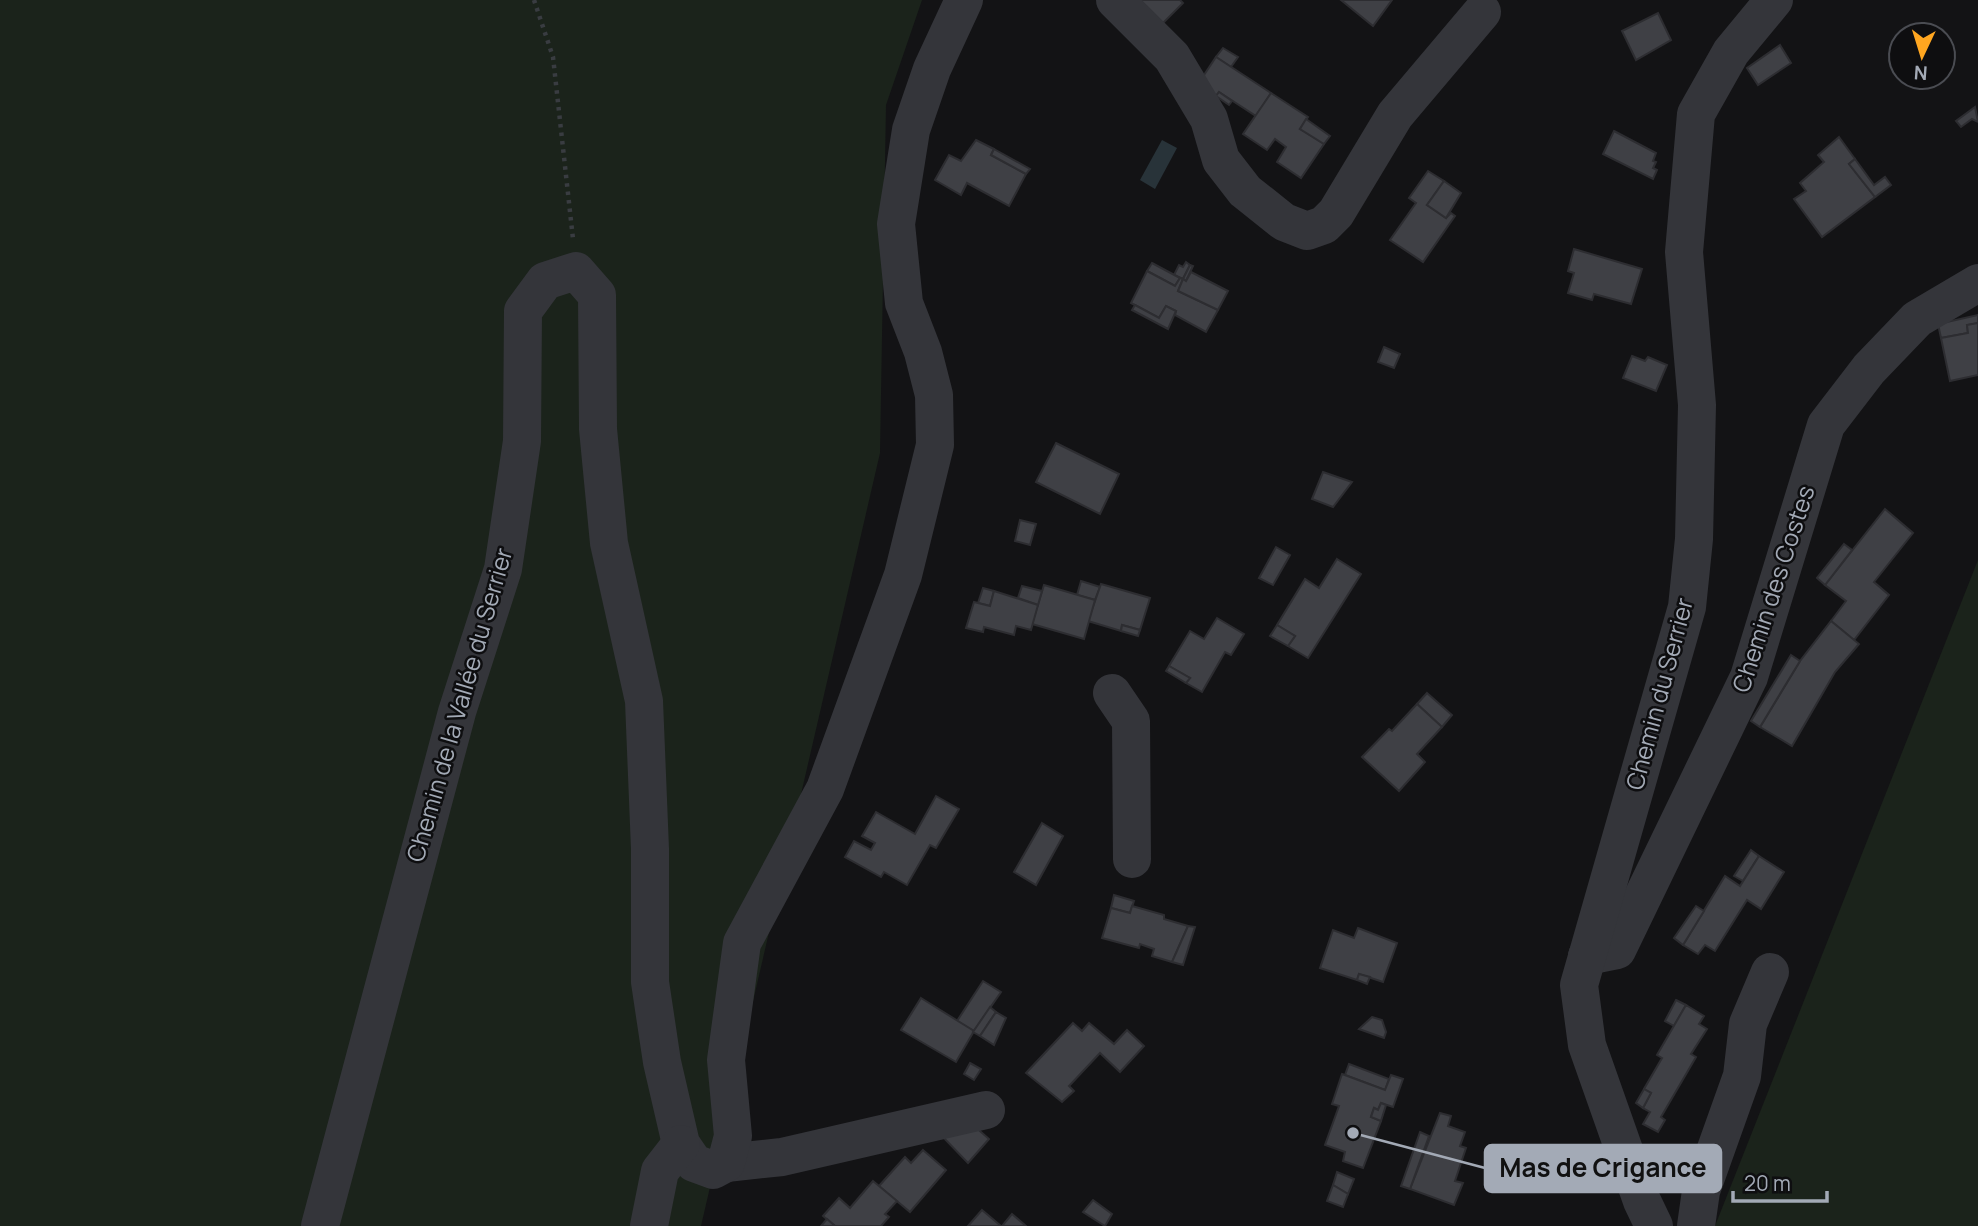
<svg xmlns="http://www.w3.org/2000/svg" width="1978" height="1226" font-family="Manrope,sans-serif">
<rect width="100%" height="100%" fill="#131315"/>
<g fill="#1b231b">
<path d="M 0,0 L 922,0 L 886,105 L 880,453 L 701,1226 L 0,1226 Z"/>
<path d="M 1978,560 L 1978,1226 L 1715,1226 Z"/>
</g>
<path fill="#283339" d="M 1162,140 L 1177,148 L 1155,189 L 1140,180 Z"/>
<g fill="#3f4045" stroke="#2d2d31" stroke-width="2">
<path d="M 1135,0 L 1180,0 L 1183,3 L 1158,28 Z"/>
<path d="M 1341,0 L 1392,0 L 1373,26 Z"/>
<path d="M 1658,13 L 1671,40 L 1636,60 L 1622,31 Z"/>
<path d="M 1780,45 L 1791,63 L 1758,85 L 1747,68 Z"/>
<path d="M 1223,48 L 1238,57 L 1231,67 L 1216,57 Z"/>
<path d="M 1216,57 L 1271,93 L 1256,116 L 1219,92 L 1216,96 L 1198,84 Z"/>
<path d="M 1219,92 L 1232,101 L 1229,105 L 1216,96 Z"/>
<path d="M 1271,93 L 1308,117 L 1300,129 L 1324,144 L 1301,178 L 1277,162 L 1286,147 L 1275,139 L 1267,150 L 1243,134 Z"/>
<path d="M 1975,107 L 1978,122 L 1972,119 L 1961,127 L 1956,121 Z"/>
<path d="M 1306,119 L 1330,136 L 1324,144 L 1300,129 Z"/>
<path d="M 1614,131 L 1656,153 L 1653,161 L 1656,162 L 1653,168 L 1657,170 L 1653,179 L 1603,154 Z"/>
<path d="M 1839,137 L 1855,159 L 1849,164 L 1875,197 L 1822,237 L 1794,199 L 1806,191 L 1800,183 L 1824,162 L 1818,155 Z"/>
<path d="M 976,140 L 994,149 L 991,155 L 1026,174 L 1009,206 L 967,183 L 961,195 L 935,180 L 949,155 L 961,161 Z"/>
<path d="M 994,149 L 1030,169 L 1026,174 L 991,155 Z"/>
<path d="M 1855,159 L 1874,185 L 1885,177 L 1891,185 L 1875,197 L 1849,164 Z"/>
<path d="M 1428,171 L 1444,181 L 1427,205 L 1446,218 L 1451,213 L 1455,216 L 1423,262 L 1390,240 L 1416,203 L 1409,198 Z"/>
<path d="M 1444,181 L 1461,193 L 1446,218 L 1427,205 Z"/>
<path d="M 1574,249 L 1642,269 L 1631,304 L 1594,294 L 1592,300 L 1568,293 L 1574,273 L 1568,271 Z"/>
<path d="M 1186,262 L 1190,265 L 1183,279 L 1174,275 L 1179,265 L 1183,267 Z"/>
<path d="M 1152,263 L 1180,278 L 1175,286 L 1147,271 Z"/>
<path d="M 1190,265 L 1193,266 L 1186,281 L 1183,279 Z"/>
<path d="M 1147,271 L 1175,286 L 1180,278 L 1183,279 L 1178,291 L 1218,310 L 1206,332 L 1175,315 L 1176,311 L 1166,306 L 1159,318 L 1131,303 Z"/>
<path d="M 1191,272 L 1228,291 L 1218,310 L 1178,291 L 1183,279 L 1186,281 Z"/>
<path d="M 1135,305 L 1159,318 L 1166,306 L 1176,311 L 1168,329 L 1132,310 Z"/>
<path d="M 1978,315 L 1978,323 L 1967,325 L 1968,333 L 1941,338 L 1938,324 Z"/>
<path d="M 1978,323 L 1978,375 L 1950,381 L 1941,338 L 1968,333 L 1967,325 Z"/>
<path d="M 1384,347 L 1400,354 L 1394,368 L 1378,362 Z"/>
<path d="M 1632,356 L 1645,361 L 1648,357 L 1667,365 L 1656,391 L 1623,378 Z"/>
<path d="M 1056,443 L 1119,474 L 1100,514 L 1036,482 Z"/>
<path d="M 1323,472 L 1352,482 L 1333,507 L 1312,499 Z"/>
<path d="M 1885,509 L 1913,533 L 1874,582 L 1889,595 L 1854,640 L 1831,621 L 1846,601 L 1825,585 Z"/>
<path d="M 1020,520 L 1036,524 L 1030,545 L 1015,541 Z"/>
<path d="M 1844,544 L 1852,550 L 1825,585 L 1817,578 Z"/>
<path d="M 1276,547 L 1290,555 L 1273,585 L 1259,578 Z"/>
<path d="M 1337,559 L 1361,574 L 1308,658 L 1288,646 L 1295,636 L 1277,625 L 1305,579 L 1319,588 Z"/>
<path d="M 1081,581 L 1100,587 L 1095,600 L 1077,595 Z"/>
<path d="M 1101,584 L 1150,598 L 1140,630 L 1122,625 L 1121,631 L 1088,621 Z"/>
<path d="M 1044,585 L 1095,600 L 1084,639 L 1032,624 Z"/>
<path d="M 1022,586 L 1042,591 L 1038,605 L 1018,598 Z"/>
<path d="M 983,588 L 994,591 L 990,606 L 978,603 Z"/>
<path d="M 994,591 L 1038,605 L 1031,630 L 1016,626 L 1014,635 L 984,627 L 983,632 L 966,628 L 974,602 L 990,606 Z"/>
<path d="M 1217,618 L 1244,634 L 1231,655 L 1225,652 L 1202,692 L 1186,683 L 1190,678 L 1169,666 L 1190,631 L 1204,639 Z"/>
<path d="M 1831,621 L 1859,644 L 1835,672 L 1792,746 L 1760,727 L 1800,661 Z"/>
<path d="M 1122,625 L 1140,630 L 1138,636 L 1121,631 Z"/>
<path d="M 1277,625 L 1295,636 L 1288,646 L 1270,636 Z"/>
<path d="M 1791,655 L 1800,661 L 1760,727 L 1751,721 Z"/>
<path d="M 1169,666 L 1190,678 L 1186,683 L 1166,671 Z"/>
<path d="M 1427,693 L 1452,715 L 1442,727 L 1417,704 Z"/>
<path d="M 1417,704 L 1442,727 L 1417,754 L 1425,762 L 1399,791 L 1362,757 L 1389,729 L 1392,731 Z"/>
<path d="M 936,796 L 959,809 L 936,848 L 930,845 L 907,885 L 884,872 L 881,877 L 845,857 L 854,841 L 871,850 L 875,843 L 862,836 L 876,812 L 915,834 Z"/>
<path d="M 1042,823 L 1063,836 L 1036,885 L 1014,872 Z"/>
<path d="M 1751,850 L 1759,856 L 1743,881 L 1734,876 Z"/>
<path d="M 1759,856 L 1784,872 L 1761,909 L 1747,900 L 1715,951 L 1705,945 L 1698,954 L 1683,945 L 1725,876 L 1740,886 Z"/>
<path d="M 1114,895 L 1134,901 L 1130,913 L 1111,908 Z"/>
<path d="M 1132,906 L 1164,915 L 1164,919 L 1188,926 L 1172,962 L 1152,956 L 1154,949 L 1140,944 L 1139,948 L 1102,938 L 1111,908 L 1130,913 Z"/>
<path d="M 1696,906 L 1704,911 L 1683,945 L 1674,938 Z"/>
<path d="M 1188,926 L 1195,927 L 1183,965 L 1172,962 Z"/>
<path d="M 1358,928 L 1397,943 L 1383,982 L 1359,974 L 1357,980 L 1320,968 L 1333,930 L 1354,938 Z"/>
<path d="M 1359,974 L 1370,977 L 1367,984 L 1357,980 Z"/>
<path d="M 983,981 L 1001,992 L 974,1031 L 957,1021 Z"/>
<path d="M 921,998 L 974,1031 L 956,1062 L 901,1030 Z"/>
<path d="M 1676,1000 L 1686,1005 L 1674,1026 L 1665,1021 Z"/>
<path d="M 1686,1005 L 1704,1016 L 1699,1024 L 1707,1029 L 1691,1054 L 1696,1057 L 1661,1117 L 1665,1120 L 1658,1132 L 1643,1124 L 1650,1112 L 1643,1108 L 1651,1093 L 1644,1089 L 1662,1058 L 1657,1055 Z"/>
<path d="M 990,1007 L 996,1012 L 980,1036 L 973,1032 Z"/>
<path d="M 996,1012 L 1006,1018 L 994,1045 L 980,1036 Z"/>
<path d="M 1372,1017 L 1382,1020 L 1386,1032 L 1384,1038 L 1359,1029 Z"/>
<path d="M 1073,1023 L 1082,1031 L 1089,1023 L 1114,1044 L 1127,1030 L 1144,1046 L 1120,1072 L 1100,1053 L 1069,1086 L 1074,1091 L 1062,1102 L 1026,1073 Z"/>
<path d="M 970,1063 L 981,1069 L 974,1080 L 964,1074 Z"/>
<path d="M 1349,1064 L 1389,1079 L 1385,1090 L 1345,1075 Z"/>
<path d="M 1342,1074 L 1385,1090 L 1391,1075 L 1403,1079 L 1393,1107 L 1381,1103 L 1378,1110 L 1374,1108 L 1371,1117 L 1381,1121 L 1363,1168 L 1343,1161 L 1345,1152 L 1325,1145 L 1339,1106 L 1332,1104 Z"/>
<path d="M 1644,1089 L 1651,1093 L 1643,1108 L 1636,1103 Z"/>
<path d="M 1381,1103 L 1386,1105 L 1381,1121 L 1371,1117 L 1374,1108 L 1378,1110 Z"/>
<path d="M 1440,1113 L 1451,1116 L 1448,1126 L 1465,1132 L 1460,1146 L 1466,1148 L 1455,1181 L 1463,1183 L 1454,1205 L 1410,1189 Z"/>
<path d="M 972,1124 L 989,1139 L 968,1163 L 940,1134 Z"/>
<path d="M 1420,1132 L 1429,1136 L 1410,1189 L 1401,1186 Z"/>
<path d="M 923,1150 L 946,1170 L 910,1212 L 879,1186 L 905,1157 L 911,1163 Z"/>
<path d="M 1337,1172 L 1354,1179 L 1348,1194 L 1333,1185 Z"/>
<path d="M 873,1181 L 897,1201 L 885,1214 L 889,1217 L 881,1226 L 835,1226 L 823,1216 L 839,1198 L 850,1208 Z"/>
<path d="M 1333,1185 L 1348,1194 L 1343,1207 L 1327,1201 Z"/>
<path d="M 1093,1200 L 1112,1214 L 1105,1226 L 1083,1212 Z"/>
<path d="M 982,1210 L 1001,1226 L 968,1226 Z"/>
<path d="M 1012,1214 L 1026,1226 L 1002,1226 Z"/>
<path d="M 827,1219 L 835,1226 L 821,1226 Z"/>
</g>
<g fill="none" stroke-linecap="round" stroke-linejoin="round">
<path stroke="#393c41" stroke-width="4.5" stroke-dasharray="3.5 5" stroke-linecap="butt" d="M 534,0 L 553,57 L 573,239"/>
<g stroke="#34353a" stroke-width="38">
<path d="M 1115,0 L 1172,57 L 1209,119 L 1221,160 L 1245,191 L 1284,222 L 1307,231 L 1324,225 L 1336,213 L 1395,115 L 1482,12"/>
<path d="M 1112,693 L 1131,721 L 1132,859"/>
<path d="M 1587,956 L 1617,950 L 1749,677 L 1826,425 L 1869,369 L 1917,319 L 1978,283"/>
<path d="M 726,1163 L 782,1157 L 986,1110"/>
<path d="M 320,1226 L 457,712 L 503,569 L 522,441 L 523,311 L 545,281 L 576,271 L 597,295 L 598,429 L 609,543 L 644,701 L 650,849 L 650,982 L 662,1062 L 681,1144 L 694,1163 L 713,1170 L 726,1163 L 733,1136 L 726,1060 L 742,943 L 825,789 L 903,575 L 935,445 L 934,395 L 923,352 L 904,303 L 896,224 L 911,130 L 932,69 L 964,0"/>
<path d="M 649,1226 L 660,1171 L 681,1144"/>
<path d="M 1654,1226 L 1642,1201 L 1587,1045 L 1579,985 L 1687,607 L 1694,539 L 1697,405 L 1684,252 L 1696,114 L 1731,52 L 1774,0"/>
<path d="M 1696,1226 L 1701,1191 L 1742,1076 L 1748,1024 L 1770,972"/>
</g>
</g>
<g text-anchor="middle" stroke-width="5" stroke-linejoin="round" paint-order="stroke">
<g font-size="24" fill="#a3aab6" stroke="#0e0e10">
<text transform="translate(1774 589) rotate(-72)" y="8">Chemin des Costes</text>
<text transform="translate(1660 694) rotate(-75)" y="8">Chemin du Serrier</text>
<text transform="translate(460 705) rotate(-74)" y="8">Chemin de la Vallée du Serrier</text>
</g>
</g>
<path fill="none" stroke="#a3aab6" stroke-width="2.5" d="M1353 1133L1485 1168"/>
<circle fill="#a3aab6" stroke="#0e0e10" stroke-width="2.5" cx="1353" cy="1133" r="7"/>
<rect fill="#a3aab6" stroke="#a3aab6" stroke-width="2.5" x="1485" y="1145" width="236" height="47" rx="7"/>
<g font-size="26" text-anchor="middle" font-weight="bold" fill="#111">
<text x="1603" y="1177">Mas de Crigance</text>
</g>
<g transform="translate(1922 56) rotate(184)"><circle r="33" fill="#0e0e10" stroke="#4a4c52" stroke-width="2"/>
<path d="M0-5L12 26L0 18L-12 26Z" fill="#ffa620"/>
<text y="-10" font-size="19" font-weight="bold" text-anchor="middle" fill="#a3aab6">N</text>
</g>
<path d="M1733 1191v10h94v-10" fill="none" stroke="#a3aab6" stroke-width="3.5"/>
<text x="1744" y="1191" font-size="21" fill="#a3aab6" stroke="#0e0e10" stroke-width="5" paint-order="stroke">20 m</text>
</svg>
